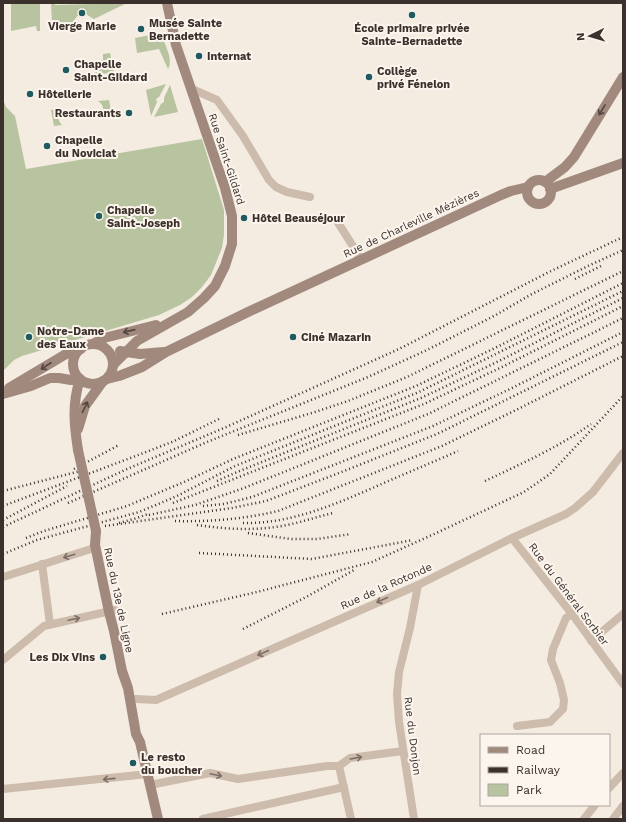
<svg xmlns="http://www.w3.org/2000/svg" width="626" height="822" font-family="'Work Sans',sans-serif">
<rect width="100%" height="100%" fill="#f4ebe1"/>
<g fill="#b8c4a0">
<path d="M 11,3 L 40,3 L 40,31 L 37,31 L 36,26 L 11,31 Z"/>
<path d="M 51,3 L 55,3 L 55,5 L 127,3 L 94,19 L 84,13 C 76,15 74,19 72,28 L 59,31 L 54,30 L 52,24 Z"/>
<path d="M 161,33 C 164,43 174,60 168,69 L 159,49 L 137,53 L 135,38 Z"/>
<path d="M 110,53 L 114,72 L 97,75 L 94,70 L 98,62 L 103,60 L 103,54 Z"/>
<path d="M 166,84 L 159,97 L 156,99 L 157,102 L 151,116 L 146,90 Z"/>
<path d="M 170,85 L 178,112 L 154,117 L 161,104 L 164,102 L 164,98 Z"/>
<path d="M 3,99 L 6,107 L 15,116 L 26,169 L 202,139 L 224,210 L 224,235 L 222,248 L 211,275 L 202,287 L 192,297 L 180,305 L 159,315 L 22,356 L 14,360 L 3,371 Z"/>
<path d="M 109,100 L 112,116 L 101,119 C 104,113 105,105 98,101 Z"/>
<path d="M 61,109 C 58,115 57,120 62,125 L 54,126 L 51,110 Z"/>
</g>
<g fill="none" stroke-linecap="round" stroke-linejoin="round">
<g stroke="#cdbbac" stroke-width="8">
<path d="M 192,89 L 217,100 L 243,136 L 269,180 L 276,187 L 287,192 L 310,197"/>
<path d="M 337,221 L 361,259"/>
<path d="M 512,538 L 572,614 L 623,684"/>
<path d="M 42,564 L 50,624"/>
<path d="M 3,577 L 91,549 L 95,545"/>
<path d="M 591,641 L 623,614"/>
<path d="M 3,660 L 44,626 L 115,610"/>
<path d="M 136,699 L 156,700 L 418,585 L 512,538 L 566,514 L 575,508 L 593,492 L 623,453"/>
<path d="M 517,726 L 550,722 L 563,709 L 564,700 L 560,683 L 551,660 L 553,649 L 566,618 L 572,614"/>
<path d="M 339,766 L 351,819"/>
<path d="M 150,785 L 210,773 L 238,779 L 327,766 L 339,766 L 350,758 L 403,751"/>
<path d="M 609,788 L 623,773"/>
<path d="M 3,789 L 148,774"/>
<path d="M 203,819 L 344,787"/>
<path d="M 414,819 L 399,722 L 397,694 L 399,672 L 410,628 L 418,585"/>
<path d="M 584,819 L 595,805"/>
<path d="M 613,819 L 623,806"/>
</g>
<g stroke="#a18a7d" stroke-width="10">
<circle cx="539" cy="192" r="12"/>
<path d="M 545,182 L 565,167 L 574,157 L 623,77"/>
<path d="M 550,189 L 623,163"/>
<path d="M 93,344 L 104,338 L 156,325"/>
<circle cx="93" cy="364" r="20"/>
<path d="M 120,351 L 140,354 L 164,352"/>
<path d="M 113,365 L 137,341 L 188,312 L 204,298 L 215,286 L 225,266 L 232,244 L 232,216 L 225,188 L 176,45 L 167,3"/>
<path d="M 107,379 L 119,376 L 142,367 L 166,352 L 248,312 L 501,195 L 511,191 L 528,187"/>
<path d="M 9,388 L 66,354 L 81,349"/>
<path d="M 3,394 L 31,386 L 50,378 L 59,378 L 71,380 L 80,379 C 72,404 74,424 78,450"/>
<path d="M 78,429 L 85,406 L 103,381"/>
<path d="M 96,531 L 95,545 L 109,612 L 114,631 L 122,671 L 128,688 L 136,734 L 140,742 L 158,819"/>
</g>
<g stroke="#3b302b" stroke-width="2.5" stroke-dasharray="1 3" stroke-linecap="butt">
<path d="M 575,279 L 601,266"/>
<path d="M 238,435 L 315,412 L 348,401 L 407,377 L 623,271"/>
<path d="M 74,469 L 119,445"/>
<path d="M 217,481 L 237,472 L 421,398 L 499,361 L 623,298"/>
<path d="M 485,481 C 521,464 559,447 591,424"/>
<path d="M 3,491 L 84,470"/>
<path d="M 68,503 L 207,442 L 368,377 L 427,350 L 494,316 L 532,294 L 588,266 L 623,250"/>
<path d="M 173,503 L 424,404 L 502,367 L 623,306"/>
<path d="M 3,506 L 133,457 L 172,442 L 221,418"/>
<path d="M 203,506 L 224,504 L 252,497 L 433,426 L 512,388 L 623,332"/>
<path d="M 149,515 L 195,505 L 244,488 L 428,414 L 623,318"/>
<path d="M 3,520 L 67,486"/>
<path d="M 175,521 C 209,522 244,519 278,511 L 442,446 L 522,407 L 623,356"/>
<path d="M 119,523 L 137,518 L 148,514"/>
<path d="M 243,523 C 290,524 334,505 377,486 C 404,474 431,463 458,451"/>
<path d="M 197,525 C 225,529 253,531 282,526 C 299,523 316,517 333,513"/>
<path d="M 105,526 L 232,508 L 266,501 L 339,473 L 437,434 L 623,342"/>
<path d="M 3,527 L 127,469 L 224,428 L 399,349 L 551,271 L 623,237"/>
<path d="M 248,533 L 291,539 L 317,539 L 351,534"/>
<path d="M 26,538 L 44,531 L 127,506 L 184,482 L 233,459 L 416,386 L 493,349 L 623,283"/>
<path d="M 199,553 L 312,559 L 413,540"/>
<path d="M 3,554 L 37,540 L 139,512 L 156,505 L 177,496 L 235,466 L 419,392 L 623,291"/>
<path d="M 162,614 L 257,592 L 372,562 L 432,535 L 524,492 L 550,474 L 623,396"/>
<path d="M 243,629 L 308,596 L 354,570"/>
</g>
<path stroke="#a18a7d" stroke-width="10" d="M 78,450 L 96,531"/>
</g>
<defs><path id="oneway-shaft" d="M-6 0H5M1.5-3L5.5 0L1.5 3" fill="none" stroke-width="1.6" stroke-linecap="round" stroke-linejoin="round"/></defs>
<g stroke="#544640">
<use href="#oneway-shaft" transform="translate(602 110) rotate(121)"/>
<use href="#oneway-shaft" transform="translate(129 331) rotate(167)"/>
<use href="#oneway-shaft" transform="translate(46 366) rotate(147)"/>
<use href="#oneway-shaft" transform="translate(85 407) rotate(-65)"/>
</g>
<g stroke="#7d6f65">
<use href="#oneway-shaft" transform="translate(69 556) rotate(163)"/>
<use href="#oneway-shaft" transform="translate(382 600) rotate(156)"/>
<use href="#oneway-shaft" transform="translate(74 619) rotate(-12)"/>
<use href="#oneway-shaft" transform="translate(263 653) rotate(156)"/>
<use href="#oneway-shaft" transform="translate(356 758) rotate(-10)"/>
<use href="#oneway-shaft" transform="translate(216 775) rotate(12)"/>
<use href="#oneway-shaft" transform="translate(109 779) rotate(174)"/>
</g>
<g fill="#1f5a5e" stroke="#fbf5ee" stroke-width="1.5">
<circle cx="82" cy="13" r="4"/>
<circle cx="412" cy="15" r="4"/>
<circle cx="141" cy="29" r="4"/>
<circle cx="199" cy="56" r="4"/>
<circle cx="66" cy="70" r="4"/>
<circle cx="369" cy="77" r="4"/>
<circle cx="30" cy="94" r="4"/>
<circle cx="129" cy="113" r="4"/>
<circle cx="47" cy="146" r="4"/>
<circle cx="99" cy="216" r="4"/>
<circle cx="244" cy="218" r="4"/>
<circle cx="29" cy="337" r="4"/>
<circle cx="293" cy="337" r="4"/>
<circle cx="103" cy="657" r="4"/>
<circle cx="133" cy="763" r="4"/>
</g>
<g text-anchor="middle" stroke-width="4" stroke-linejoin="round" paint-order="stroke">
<g font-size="11" font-weight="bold" fill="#3b302b" stroke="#fbf5ee" text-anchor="start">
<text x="149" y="27">Musée Sainte<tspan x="149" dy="13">Bernadette</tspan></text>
<text x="82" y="30" text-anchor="middle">Vierge Marie</text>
<text x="412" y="32" text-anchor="middle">École primaire privée<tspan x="412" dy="13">Sainte-Bernadette</tspan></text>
<text x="207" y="60">Internat</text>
<text x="74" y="68">Chapelle<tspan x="74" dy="13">Saint-Gildard</tspan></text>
<text x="377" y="75">Collège<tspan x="377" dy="13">privé Fénelon</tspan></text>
<text x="38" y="98">Hôtellerie</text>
<text x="121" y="117" text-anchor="end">Restaurants</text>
<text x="55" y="144">Chapelle<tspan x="55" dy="13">du Noviciat</tspan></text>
<text x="107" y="214">Chapelle<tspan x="107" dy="13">Saint-Joseph</tspan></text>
<text x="252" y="222">Hôtel Beauséjour</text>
<text x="37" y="335">Notre-Dame<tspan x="37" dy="13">des Eaux</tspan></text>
<text x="301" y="341">Ciné Mazarin</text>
<text x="95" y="661" text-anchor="end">Les Dix Vins</text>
<text x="141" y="761">Le resto<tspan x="141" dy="13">du boucher</tspan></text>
</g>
<g font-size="11" fill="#3b302b" stroke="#fbf5ee">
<text transform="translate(227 159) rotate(72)" y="4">Rue Saint-Gildard</text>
<text transform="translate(411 223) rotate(-25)" y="4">Rue de Charleville Mézières</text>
<text transform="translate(386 586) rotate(-24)" y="4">Rue de la Rotonde</text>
<text transform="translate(569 594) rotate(53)" y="4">Rue du Général Sorbier</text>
<text transform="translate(119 600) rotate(78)" y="4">Rue du 13e de Ligne</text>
<text transform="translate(413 736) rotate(83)" y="4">Rue du Donjon</text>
</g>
</g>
<rect width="626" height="822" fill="none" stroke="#3b302b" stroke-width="8"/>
<rect x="480" y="734" width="130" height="72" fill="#fbf5ee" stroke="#aea6a0"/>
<rect x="488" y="747" width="20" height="6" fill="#a18a7d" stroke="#aea6a0"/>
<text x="516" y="754" font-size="12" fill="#3b302b">Road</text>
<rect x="488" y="767" width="20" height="6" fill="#3b302b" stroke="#aea6a0"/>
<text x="516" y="774" font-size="12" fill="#3b302b">Railway</text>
<rect x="488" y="784" width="20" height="12" fill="#b8c4a0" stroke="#aea6a0"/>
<text x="516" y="794" font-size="12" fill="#3b302b">Park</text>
<g transform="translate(590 36) rotate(265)" stroke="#fbf5ee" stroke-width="3" paint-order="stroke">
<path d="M0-3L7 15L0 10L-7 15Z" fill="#3b302b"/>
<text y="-6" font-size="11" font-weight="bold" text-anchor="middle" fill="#3b302b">N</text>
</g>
</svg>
